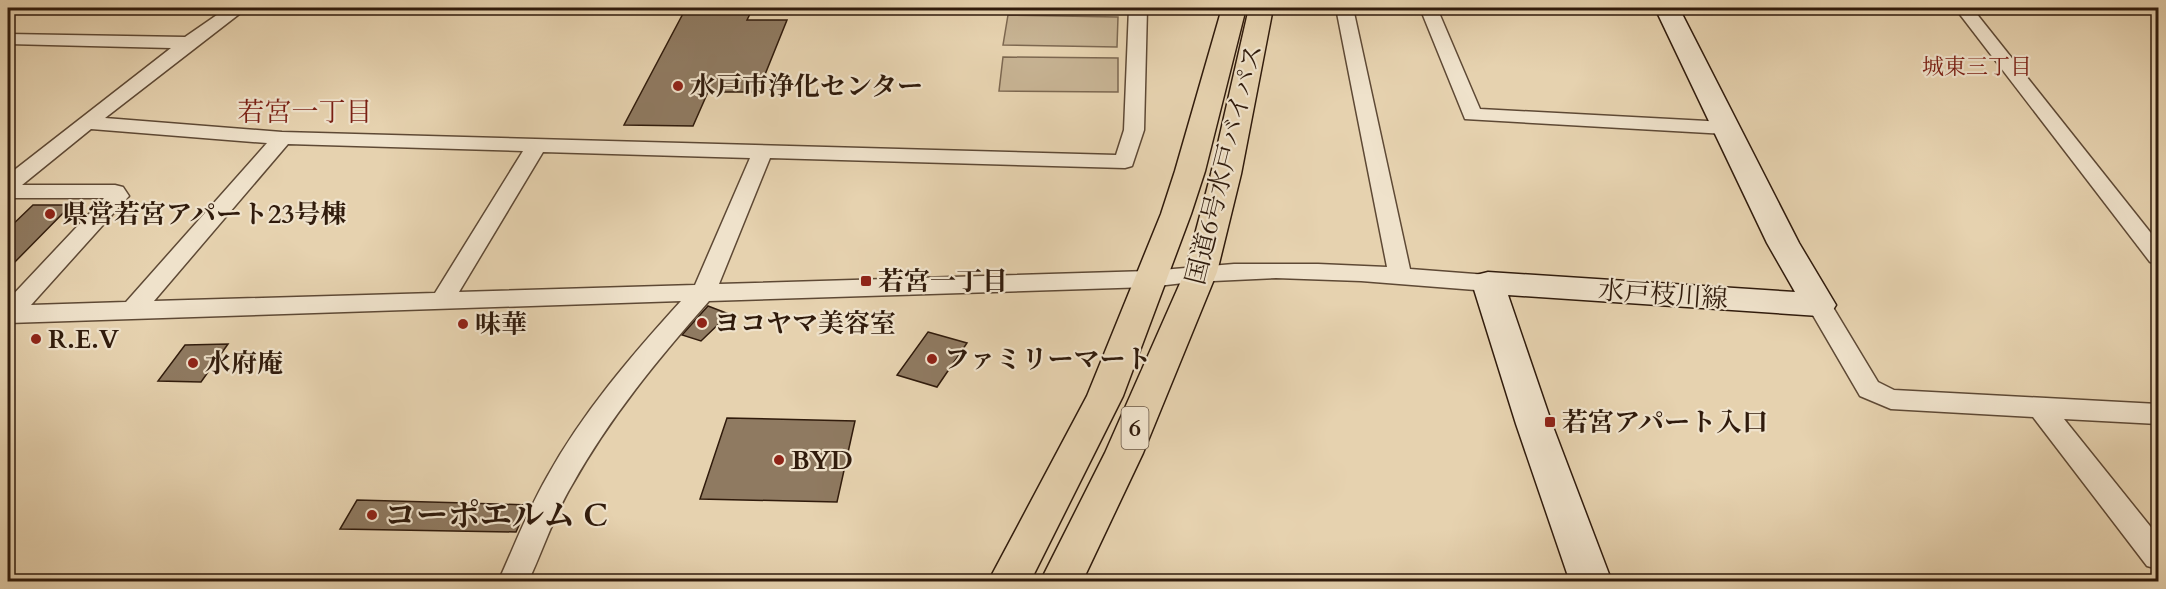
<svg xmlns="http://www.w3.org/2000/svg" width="2166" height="589" font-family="Cardo,'Noto Serif JP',serif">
<rect width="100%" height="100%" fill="#e6d2af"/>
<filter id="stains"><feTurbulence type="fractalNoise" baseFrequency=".00333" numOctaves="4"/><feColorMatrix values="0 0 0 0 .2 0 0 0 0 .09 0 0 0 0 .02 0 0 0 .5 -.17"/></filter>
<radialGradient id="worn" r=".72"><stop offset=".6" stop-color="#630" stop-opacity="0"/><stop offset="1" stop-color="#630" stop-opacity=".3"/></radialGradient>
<g fill="#c7b393" stroke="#7c6750" stroke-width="1.5">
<path d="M 1008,15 L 1118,17 L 1117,47 L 1003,45 Z"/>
<path d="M 1003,57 L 1118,58 L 1118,92 L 999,91 Z"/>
</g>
<g fill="#8f7a61" stroke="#301b0c" stroke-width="1.5">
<path d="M 686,8 L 753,8 L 747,20 L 787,20 L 758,92 L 708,92 L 693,126 L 624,125 Z"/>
<path d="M 33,205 L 71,205 L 8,269 L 8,229 Z"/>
<path d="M 708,306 L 729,314 L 701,341 L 682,335 Z"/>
<path d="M 928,332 L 967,343 L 937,387 L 897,375 Z"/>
<path d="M 228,344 L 201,382 L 158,381 L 185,345 Z"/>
<path d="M 727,418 L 855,421 L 837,502 L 700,499 Z"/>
<path d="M 357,500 L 466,503 L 528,505 L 516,532 L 340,529 Z"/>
</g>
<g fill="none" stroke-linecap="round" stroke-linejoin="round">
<g stroke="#5e4935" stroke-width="3">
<g id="street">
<path d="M 8,8 L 21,8 L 18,12 L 8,15 Z"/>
<path d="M 227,8 L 247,8 L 105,118 L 282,132 L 1116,155 L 1124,130 L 1129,8 L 1147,8 L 1144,130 L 1132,166 L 1125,168 L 770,158 L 719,284 L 1149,271 L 1234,264 L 1318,264 L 1387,267 L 1336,8 L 1353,8 L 1410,269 L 1488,275 L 1496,277 L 1500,283 L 1496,289 L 1488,291 L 1361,281 L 1276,278 L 1192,282 L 1149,287 L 709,301 C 658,359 610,417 572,485 C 554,515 543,550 528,582 L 498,582 C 514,547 528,510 547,477 C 583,412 631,356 681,301 L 8,323 L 8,300 L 104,198 L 8,198 L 8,175 L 171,48 L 8,44 L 8,34 L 185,37 ZM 91,129 L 267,143 L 126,302 L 31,305 L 129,196 L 123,187 L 115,185 L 22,185 ZM 288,144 L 523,151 L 435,293 L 154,301 ZM 543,152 L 750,158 L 695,285 L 459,292 Z"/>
<path d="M 1420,8 L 1437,8 L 1480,109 L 1726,122 L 1733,124 L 1736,128 L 1733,132 L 1726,134 L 1465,119 Z"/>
<path d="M 1955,8 L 1972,8 L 2158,242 L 2158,264 L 2150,262 Z"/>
<path d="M 1819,297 L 1828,299 L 1878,382 L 1894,390 L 2158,404 L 2158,424 L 2064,419 L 2158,536 L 2158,569 L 2147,566 L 2033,417 L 1891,409 L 1860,396 L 1807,305 L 1810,299 Z"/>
</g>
</g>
<g stroke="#301b0c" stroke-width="3">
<path id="secondary" d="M 1655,8 L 1679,8 L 1799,243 L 1836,305 L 1831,313 L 1819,316 L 1508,295 L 1552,424 L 1612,582 L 1570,582 L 1516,424 L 1472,283 L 1476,275 L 1488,272 L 1795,292 L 1767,243 Z"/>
</g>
<g stroke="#301b0c" stroke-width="3">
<g id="highway">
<path d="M 1222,8 L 1246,8 L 1205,171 L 1191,214 L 1123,396 L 1030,582 L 988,582 L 1087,396 L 1161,214 L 1175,171 Z"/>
<path d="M 1249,8 L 1273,8 L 1241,174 L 1217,272 L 1143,453 L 1082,582 L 1040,582 L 1105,453 L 1185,272 L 1211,174 Z"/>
</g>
</g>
<use href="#street" fill="#efe2cb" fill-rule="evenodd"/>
<use href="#secondary" fill="#efe2cb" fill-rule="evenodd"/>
<use href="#highway" fill="#e6d2af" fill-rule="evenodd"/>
</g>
<g fill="#8f2418" stroke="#efe2cb" stroke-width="2">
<circle cx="678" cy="86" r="6"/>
<circle cx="50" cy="214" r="6"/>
<rect x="860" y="275" width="12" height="12" rx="3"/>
<circle cx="702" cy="323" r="6"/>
<circle cx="463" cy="324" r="6"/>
<circle cx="36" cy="339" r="6"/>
<circle cx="932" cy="359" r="6"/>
<circle cx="193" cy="363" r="6"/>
<rect x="1544" y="416" width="12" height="12" rx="3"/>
<circle cx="779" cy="460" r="6"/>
<circle cx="372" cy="515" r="6"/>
</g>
<g text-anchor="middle" stroke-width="4.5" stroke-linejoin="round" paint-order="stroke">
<g font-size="22" fill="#7a1f14" stroke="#efe2cb">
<text x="1977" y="74">城東三丁目</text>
</g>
<rect fill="#efe2cb" stroke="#695745" stroke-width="1.5" x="1121.5" y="407" width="27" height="42" rx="4.5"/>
<g font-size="24" font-weight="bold" fill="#301b0c">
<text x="1135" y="436">6</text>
</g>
<g font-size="26" font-weight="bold" fill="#301b0c" stroke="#efe2cb" text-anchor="start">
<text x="690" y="95">水戸市浄化センター</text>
<text x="62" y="223">県営若宮アパート23号棟</text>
<text x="878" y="290">若宮一丁目</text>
<text x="714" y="332">ヨコヤマ美容室</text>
<text x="475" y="333">味華</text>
<text x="48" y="348">R.E.V</text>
<text x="944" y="368">ファミリーマート</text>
<text x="205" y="372">水府庵</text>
<text x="1562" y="431">若宮アパート入口</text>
<text x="791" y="469">BYD</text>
</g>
<g font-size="26" fill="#301b0c" stroke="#efe2cb">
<text transform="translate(1224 164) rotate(-76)" y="9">国道6号水戸バイパス</text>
<text transform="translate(1663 294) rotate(4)" y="9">水戸枝川線</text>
</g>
<g font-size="27" fill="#7a1f14" stroke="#efe2cb">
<text x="305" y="121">若宮一丁目</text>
</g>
<g font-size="32" font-weight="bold" fill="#301b0c" stroke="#efe2cb" text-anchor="start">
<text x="384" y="526">コーポエルム C</text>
</g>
</g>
<rect width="2166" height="589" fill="none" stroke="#e6d2af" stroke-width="30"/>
<rect x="9" y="9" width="2148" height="571" fill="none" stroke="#301b0c" stroke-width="3"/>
<rect x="15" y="15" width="2136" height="559" fill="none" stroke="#301b0c" stroke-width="1.5"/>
<rect width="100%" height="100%" filter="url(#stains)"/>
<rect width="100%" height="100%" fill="url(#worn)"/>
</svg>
